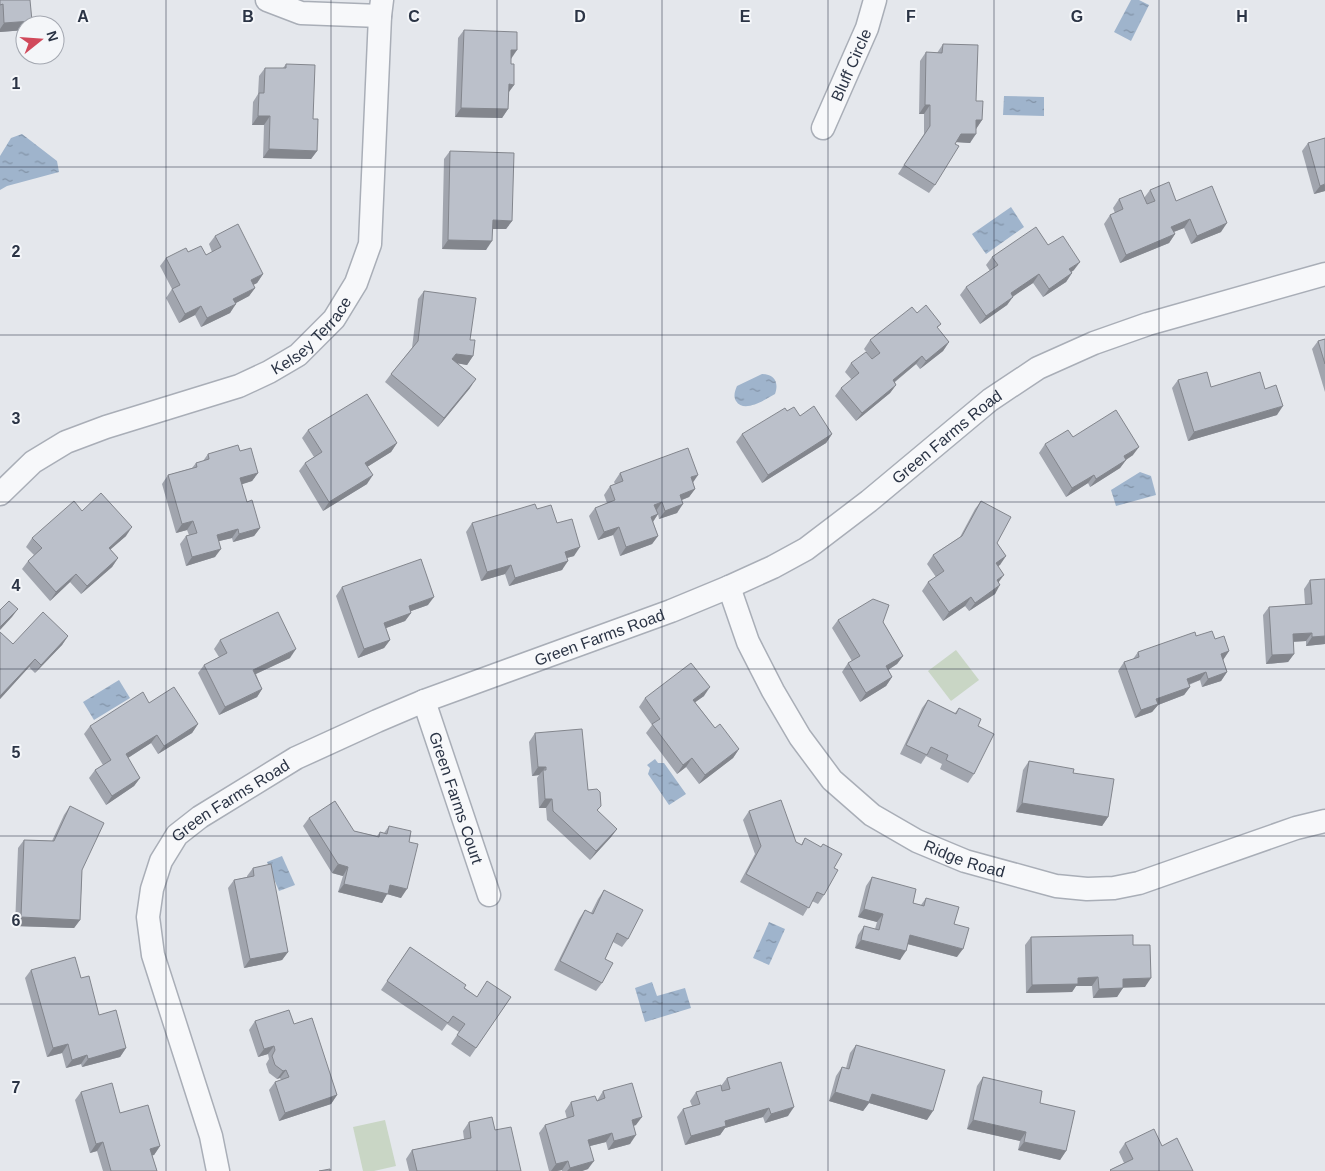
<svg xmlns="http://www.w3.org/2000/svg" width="1325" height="1171" font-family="Helvetica,sans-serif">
<defs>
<pattern id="water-ripples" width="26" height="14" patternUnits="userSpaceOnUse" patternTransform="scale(1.25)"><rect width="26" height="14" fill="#9fb4cc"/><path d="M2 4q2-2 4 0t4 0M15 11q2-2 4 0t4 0" fill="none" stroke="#8293a7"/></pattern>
</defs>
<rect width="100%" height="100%" fill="#e4e7ec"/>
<g fill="#c9d6c5">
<path d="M 956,650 L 979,680 L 951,701 L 928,671 Z"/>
<path d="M 385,1120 L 396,1166 L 374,1171 L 363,1171 L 353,1127 Z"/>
</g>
<g fill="url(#water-ripples)">
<path d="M 1131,0 L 1139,0 L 1149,5 L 1131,41 L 1114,32 Z"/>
<path d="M 1004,96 L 1044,97 L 1044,116 L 1003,115 Z"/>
<path d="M 22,134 L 57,161 L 59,172 L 7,186 L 0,190 L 0,156 L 11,138 Z"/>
<path d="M 1011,207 L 1024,227 L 986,254 L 972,234 Z"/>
<path d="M 762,374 C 775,374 779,383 775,394 C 766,399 744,414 736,401 C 733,396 735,391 737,386 Z"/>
<path d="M 1140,472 L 1151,476 L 1156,495 L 1116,506 L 1111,490 Z"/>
<path d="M 119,680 L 130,698 L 94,720 L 83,702 Z"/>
<path d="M 655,759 L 658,763 L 664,763 L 686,794 L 669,805 L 648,774 L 650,768 L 647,765 Z"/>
<path d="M 282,856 L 295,885 L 279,891 L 267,862 Z"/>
<path d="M 769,922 L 785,929 L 769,965 L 753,958 Z"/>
<path d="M 652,982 L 657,996 L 685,988 L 691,1008 L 645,1022 L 635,988 Z"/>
</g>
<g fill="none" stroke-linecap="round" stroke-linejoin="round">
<g stroke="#a9aeb7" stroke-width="25">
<g id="minor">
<path d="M 267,0 L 301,13 L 380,16"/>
<path id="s1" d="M 823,128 L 867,28 L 875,0"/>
<path id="s2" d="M 0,494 L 33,462 L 66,442 L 106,427 L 239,386 L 269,372 L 298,355 L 334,319 L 356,283 L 370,244 L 380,16 L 382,0"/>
<path id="s3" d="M 729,587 L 748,642 L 773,691 L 800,737 L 832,780 L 872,815 L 917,841 L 965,861 L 1056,886 L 1087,889 L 1114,888 L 1139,883 L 1296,828 L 1325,821"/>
<path id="s4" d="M 424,701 L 489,895"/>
<path id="s5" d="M 218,1171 L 211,1136 L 153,955 L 148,917 L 152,889 L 161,861 L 177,835 L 200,817 L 296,758 L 377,721 L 424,701 L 671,611 L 729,587 L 773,567 L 806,549 L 869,501 L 990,400 L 1038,368 L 1094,343 L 1148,324 L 1325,274"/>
</g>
</g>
<use href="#minor" stroke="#f7f8fa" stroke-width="22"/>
</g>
<g fill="#a1a5ae">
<path d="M 0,0 L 32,21 L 29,25 L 25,25 L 25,30 L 0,32 Z"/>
<path d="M 464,30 L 511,59 L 511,64 L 514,85 L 509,92 L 508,109 L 502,118 L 455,117 L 458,38 Z"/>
<path d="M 943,44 L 976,101 L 982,120 L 976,129 L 970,143 L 956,142 L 935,185 L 929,193 L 898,174 L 924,134 L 924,114 L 919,114 L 920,61 L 926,52 L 937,53 Z"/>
<path d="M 286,64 L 313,119 L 317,151 L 311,159 L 263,158 L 264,125 L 252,125 L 253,102 L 258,94 L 259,76 L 265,68 L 283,68 Z"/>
<path d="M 1308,143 L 1325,191 L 1314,194 L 1302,151 Z"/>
<path d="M 450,151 L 512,221 L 506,229 L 493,229 L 486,250 L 442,249 L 444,159 Z"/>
<path d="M 1150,190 L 1176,201 L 1221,232 L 1191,244 L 1184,228 L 1174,232 L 1175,234 L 1169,243 L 1120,263 L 1104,224 L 1110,215 L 1115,213 L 1113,208 L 1119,199 L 1144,198 Z"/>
<path d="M 215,236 L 263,274 L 257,283 L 253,285 L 255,288 L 249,296 L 235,303 L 230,313 L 201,327 L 195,315 L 179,323 L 166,298 L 172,289 L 160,266 L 166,258 L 188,252 L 206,255 L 212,252 L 209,244 Z"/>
<path d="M 1048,245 L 1074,270 L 1071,272 L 1072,273 L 1066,282 L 1043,297 L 1033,283 L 1013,296 L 1007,305 L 980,324 L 960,295 L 966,287 L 990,271 L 986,265 L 992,257 Z"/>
<path d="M 424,291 L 470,340 L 473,356 L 467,365 L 456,363 L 470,388 L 438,427 L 385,382 L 391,374 L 412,348 L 418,299 Z"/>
<path d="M 917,313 L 941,324 L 937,328 L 949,342 L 943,351 L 920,369 L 916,364 L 895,382 L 896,385 L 890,393 L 856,421 L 835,396 L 841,388 L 852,380 L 845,372 L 851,363 L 872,359 L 864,349 L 870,340 Z"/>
<path d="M 1325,339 L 1325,392 L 1312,349 L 1318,341 Z"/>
<path d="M 1178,380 L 1211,387 L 1265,389 L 1277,415 L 1188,441 L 1172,388 Z"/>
<path d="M 787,411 L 800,416 L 832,434 L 826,443 L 762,483 L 736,442 L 742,434 Z"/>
<path d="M 308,430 L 397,443 L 391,452 L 367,467 L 367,484 L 323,511 L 299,471 L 305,463 L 314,457 L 302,438 Z"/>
<path d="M 1073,437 L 1133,455 L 1126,460 L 1120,468 L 1090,487 L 1088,483 L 1066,497 L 1039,453 L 1045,444 Z"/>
<path d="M 240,451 L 258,473 L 252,481 L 241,484 L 247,502 L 260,528 L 254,536 L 233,542 L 232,538 L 219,541 L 215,557 L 186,566 L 180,544 L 186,536 L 189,535 L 187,530 L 176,533 L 162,484 L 168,475 L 192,468 L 196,463 L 203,461 L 208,454 Z"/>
<path d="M 620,473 L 693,482 L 695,489 L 689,497 L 682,500 L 677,513 L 659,519 L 658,514 L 653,522 L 658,536 L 652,544 L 620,556 L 613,535 L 598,540 L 589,516 L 595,508 L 607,503 L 604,495 L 610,486 L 615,484 L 614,482 Z"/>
<path d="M 981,501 L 997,543 L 1006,556 L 998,566 L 999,583 L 995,594 L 969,611 L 965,606 L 943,621 L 922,591 L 928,582 L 936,577 L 927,564 L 933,555 L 960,537 L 975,509 Z"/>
<path d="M 537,509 L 557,523 L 574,556 L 567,558 L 562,570 L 509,586 L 505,574 L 481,581 L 466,532 L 472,523 Z"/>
<path d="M 82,511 L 126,536 L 110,549 L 118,558 L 112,567 L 81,594 L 70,582 L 50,601 L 22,569 L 28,561 L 34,555 L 26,547 L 32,538 Z"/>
<path d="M 1310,580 L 1325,644 L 1306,646 L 1306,641 L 1293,642 L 1294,654 L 1288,662 L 1266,664 L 1263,615 L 1269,607 L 1305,604 L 1304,589 Z"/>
<path d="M 342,587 L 428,605 L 411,611 L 411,613 L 405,621 L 386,628 L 390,640 L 384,648 L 358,658 L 336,596 Z"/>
<path d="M 838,620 L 883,622 L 903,656 L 897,664 L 888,670 L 892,677 L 886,686 L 860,702 L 842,672 L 848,663 L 852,661 L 832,628 Z"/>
<path d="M 0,632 L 13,644 L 68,636 L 62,645 L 35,673 L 29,667 L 0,699 Z"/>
<path d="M 1196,636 L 1215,639 L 1229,651 L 1223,660 L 1227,672 L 1221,681 L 1202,687 L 1200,680 L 1189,685 L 1190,687 L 1184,695 L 1158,705 L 1152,712 L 1135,718 L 1118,671 L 1124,662 L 1133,659 L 1138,652 Z"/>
<path d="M 220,640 L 290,658 L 256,674 L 262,689 L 257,697 L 219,715 L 198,673 L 204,665 L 219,657 L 214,649 Z"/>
<path d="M 704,696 L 695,702 L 715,728 L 739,749 L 733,758 L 699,784 L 686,767 L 677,774 L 646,733 L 652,725 L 639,707 L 645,698 Z"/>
<path d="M 928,700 L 955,713 L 959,708 L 978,726 L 974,774 L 968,783 L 940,769 L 942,764 L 926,756 L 921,764 L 900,754 L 922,708 Z"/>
<path d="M 149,703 L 198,724 L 192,733 L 158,754 L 151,743 L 128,758 L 140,778 L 134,786 L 106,805 L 89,778 L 95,770 L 103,765 L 84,734 L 90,726 Z"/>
<path d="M 535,733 L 588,790 L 601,806 L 597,811 L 617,829 L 611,837 L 590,860 L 547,820 L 546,808 L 539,808 L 537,778 L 539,775 L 532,776 L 529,742 Z"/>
<path d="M 1029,761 L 1073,773 L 1108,817 L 1102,826 L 1016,812 L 1023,770 Z"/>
<path d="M 70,806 L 82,870 L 80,920 L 74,928 L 15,926 L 18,848 L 24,840 L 52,841 L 64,815 Z"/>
<path d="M 749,811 L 801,845 L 805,838 L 834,868 L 824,895 L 818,904 L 812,901 L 803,916 L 740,882 L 755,854 L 743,820 Z"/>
<path d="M 309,818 L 354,831 L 377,836 L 380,832 L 384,833 L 389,826 L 409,842 L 401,898 L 387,894 L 382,903 L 338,892 L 343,876 L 332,873 L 303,826 Z"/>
<path d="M 253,868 L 288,952 L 282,960 L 244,968 L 228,888 L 234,880 L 247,877 L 247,876 Z"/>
<path d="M 872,877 L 913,903 L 921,905 L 926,898 L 954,924 L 957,957 L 907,944 L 900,960 L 855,948 L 858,935 L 864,926 L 875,929 L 877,922 L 858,917 L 866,886 Z"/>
<path d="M 604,890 L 628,939 L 622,947 L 613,942 L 605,959 L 602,983 L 596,991 L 554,970 L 579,919 L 585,910 L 591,913 L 598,899 Z"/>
<path d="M 1031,937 L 1133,945 L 1145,987 L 1123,987 L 1117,997 L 1093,998 L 1092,986 L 1076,986 L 1072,992 L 1026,993 L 1025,945 Z"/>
<path d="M 410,947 L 477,997 L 511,997 L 470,1057 L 451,1044 L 459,1032 L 447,1024 L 442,1031 L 381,990 Z"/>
<path d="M 31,970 L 81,978 L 99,1015 L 126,1048 L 120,1057 L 82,1067 L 81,1064 L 66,1068 L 62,1053 L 47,1057 L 25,978 Z"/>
<path d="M 255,1021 L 294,1024 L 337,1095 L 331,1104 L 279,1121 L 269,1090 L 275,1082 L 281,1080 L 280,1078 L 277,1079 L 269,1073 L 266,1064 L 269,1059 L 268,1054 L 258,1057 L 249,1030 Z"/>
<path d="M 856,1045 L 927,1120 L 869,1103 L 863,1111 L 829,1101 L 836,1076 L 842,1067 L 846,1068 L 850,1053 Z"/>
<path d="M 983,1077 L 1040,1103 L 1066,1151 L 1060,1160 L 1018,1150 L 1020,1141 L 967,1129 L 977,1086 Z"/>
<path d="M 727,1078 L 788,1116 L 765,1123 L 763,1117 L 725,1128 L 720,1135 L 685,1145 L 677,1117 L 683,1109 L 692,1106 L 690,1101 L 696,1092 L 721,1086 Z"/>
<path d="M 603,1091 L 636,1125 L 633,1126 L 630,1144 L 608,1150 L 606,1142 L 590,1146 L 588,1169 L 582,1171 L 562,1171 L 562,1170 L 557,1171 L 549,1171 L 539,1133 L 545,1125 L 567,1119 L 565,1111 L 571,1102 L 597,1101 Z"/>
<path d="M 81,1092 L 120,1113 L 160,1146 L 154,1155 L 152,1155 L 157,1171 L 103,1171 L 97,1151 L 90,1153 L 75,1100 Z"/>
<path d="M 469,1122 L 495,1130 L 521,1171 L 409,1171 L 406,1159 L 412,1150 L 464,1139 L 463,1131 Z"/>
<path d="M 1125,1143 L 1162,1146 L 1193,1171 L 1110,1171 L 1110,1170 L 1124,1163 L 1119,1152 Z"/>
</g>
<g fill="#83868d">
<path d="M 32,21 L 29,25 L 25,25 L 25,30 L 0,32 L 0,29 L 4,23 Z"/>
<path d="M 511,50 L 517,50 L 511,59 Z"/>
<path d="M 509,84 L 514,85 L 508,93 Z"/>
<path d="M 925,105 L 930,105 L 924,114 L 919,114 Z"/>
<path d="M 461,108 L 508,109 L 502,118 L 455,117 Z"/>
<path d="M 258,116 L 270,116 L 264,125 L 252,125 Z"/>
<path d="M 976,120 L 982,120 L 976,129 L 970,129 Z"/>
<path d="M 961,134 L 976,134 L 970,143 L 955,142 Z"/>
<path d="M 269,149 L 317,151 L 311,159 L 263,158 Z"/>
<path d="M 1325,184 L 1325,191 L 1314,194 L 1320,186 Z"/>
<path d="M 1190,219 L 1184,228 L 1165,235 L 1171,227 Z"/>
<path d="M 493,220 L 512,221 L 506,229 L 487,229 Z"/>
<path d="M 1227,223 L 1221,232 L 1191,244 L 1197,236 Z"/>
<path d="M 1175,234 L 1169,243 L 1120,263 L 1126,255 Z"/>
<path d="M 448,240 L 492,241 L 486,250 L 442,249 Z"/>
<path d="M 1080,262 L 1074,270 L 1063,278 L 1069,269 Z"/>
<path d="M 1072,273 L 1066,282 L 1043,297 L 1049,289 Z"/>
<path d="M 263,274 L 257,283 L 245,289 L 251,280 Z"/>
<path d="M 1039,274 L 1033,283 L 1005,302 L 1011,293 Z"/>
<path d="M 255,288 L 249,296 L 227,308 L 233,299 Z"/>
<path d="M 1013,297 L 1007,305 L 980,324 L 986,316 Z"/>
<path d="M 236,304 L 230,313 L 201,327 L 207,318 Z"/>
<path d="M 201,306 L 195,315 L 179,323 L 185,314 Z"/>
<path d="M 949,342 L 943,351 L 920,369 L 926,361 Z"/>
<path d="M 456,354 L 473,356 L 467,365 L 450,362 Z"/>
<path d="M 922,356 L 916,364 L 887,388 L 893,380 Z"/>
<path d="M 476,379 L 470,388 L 438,427 L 444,418 Z"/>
<path d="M 896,385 L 890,393 L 856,421 L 862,413 Z"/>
<path d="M 1283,406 L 1277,415 L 1188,441 L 1194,432 Z"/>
<path d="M 832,434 L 826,443 L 762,483 L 768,475 Z"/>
<path d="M 397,443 L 391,452 L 359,472 L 365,463 Z"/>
<path d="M 1139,447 L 1133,455 L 1118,465 L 1124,456 Z"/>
<path d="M 1126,460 L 1120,468 L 1090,487 L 1096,479 Z"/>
<path d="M 258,473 L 252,481 L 234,487 L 240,478 Z"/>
<path d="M 373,475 L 367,484 L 323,511 L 329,502 Z"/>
<path d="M 698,475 L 692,484 L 691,477 Z"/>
<path d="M 1094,475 L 1088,483 L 1066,497 L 1072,488 Z"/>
<path d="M 695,489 L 689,497 L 674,503 L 680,495 Z"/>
<path d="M 662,502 L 656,511 L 654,505 Z"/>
<path d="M 683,504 L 677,513 L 659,519 L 665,511 Z"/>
<path d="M 658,514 L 652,523 L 651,517 Z"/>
<path d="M 193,521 L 187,530 L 176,533 L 182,524 Z"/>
<path d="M 132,527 L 126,536 L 103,556 L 109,548 Z"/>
<path d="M 619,527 L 613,535 L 598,540 L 604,532 Z"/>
<path d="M 260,528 L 254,536 L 233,542 L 239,534 Z"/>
<path d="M 238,529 L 232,538 L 211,543 L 217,535 Z"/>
<path d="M 658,536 L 652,544 L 620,556 L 626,547 Z"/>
<path d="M 580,547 L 574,556 L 559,560 L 565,552 Z"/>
<path d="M 221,549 L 215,557 L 186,566 L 192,557 Z"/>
<path d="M 1006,556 L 1000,565 L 990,571 L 996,563 Z"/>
<path d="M 118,558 L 112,567 L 81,594 L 87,586 Z"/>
<path d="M 568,561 L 562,570 L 509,586 L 515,578 Z"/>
<path d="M 511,565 L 505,574 L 481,581 L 487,572 Z"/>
<path d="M 76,574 L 70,582 L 50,601 L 56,592 Z"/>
<path d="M 1004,575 L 998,583 L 997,580 Z"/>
<path d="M 1000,585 L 995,594 L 969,611 L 975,603 Z"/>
<path d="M 434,597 L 428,605 L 403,614 L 409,606 Z"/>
<path d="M 971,597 L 965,606 L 943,621 L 949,612 Z"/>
<path d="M 18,609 L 12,617 L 0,630 L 0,627 Z"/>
<path d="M 411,613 L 405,621 L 378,631 L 384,623 Z"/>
<path d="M 1312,633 L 1306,641 L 1287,642 L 1293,634 Z"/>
<path d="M 68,636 L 62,645 L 35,673 L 41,665 Z"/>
<path d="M 1325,636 L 1325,644 L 1306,646 L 1312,637 Z"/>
<path d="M 390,640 L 384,648 L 358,658 L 364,649 Z"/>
<path d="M 296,649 L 290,658 L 247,678 L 253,670 Z"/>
<path d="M 1229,651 L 1223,660 L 1215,663 L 1221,654 Z"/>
<path d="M 1294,654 L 1288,662 L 1266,664 L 1272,655 Z"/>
<path d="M 903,656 L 897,664 L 880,675 L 886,666 Z"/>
<path d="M 35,659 L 29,667 L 0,699 L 0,696 Z"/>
<path d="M 1206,672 L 1200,680 L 1181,687 L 1187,679 Z"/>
<path d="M 1227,672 L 1221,681 L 1202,687 L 1208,679 Z"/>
<path d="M 892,677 L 886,686 L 860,702 L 866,693 Z"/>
<path d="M 710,687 L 704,696 L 687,708 L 693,700 Z"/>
<path d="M 1190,687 L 1184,695 L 1158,705 L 1152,712 L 1135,718 L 1141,710 L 1156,699 Z"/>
<path d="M 262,689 L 257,697 L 219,715 L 225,707 Z"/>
<path d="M 198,724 L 192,733 L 158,754 L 164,746 Z"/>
<path d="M 157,735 L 151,743 L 120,763 L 126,754 Z"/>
<path d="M 739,749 L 733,758 L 699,784 L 705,775 Z"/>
<path d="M 692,758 L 686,767 L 677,774 L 683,765 Z"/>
<path d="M 538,767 L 546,767 L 539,775 L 532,776 Z"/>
<path d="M 140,778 L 134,786 L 106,805 L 112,796 Z"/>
<path d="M 545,799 L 552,799 L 546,808 L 539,808 Z"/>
<path d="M 1022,803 L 1108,817 L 1102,826 L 1016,812 Z"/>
<path d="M 617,829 L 611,837 L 590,860 L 596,851 Z"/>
<path d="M 338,864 L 348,867 L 343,876 L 332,873 Z"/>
<path d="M 344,884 L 390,885 L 407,889 L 401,898 L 387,894 L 382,903 L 338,892 Z"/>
<path d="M 864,909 L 883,914 L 877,922 L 858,917 Z"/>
<path d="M 21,917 L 80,920 L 74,928 L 15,926 Z"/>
<path d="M 910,935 L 963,949 L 957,957 L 904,943 Z"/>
<path d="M 861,940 L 906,951 L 900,960 L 855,948 Z"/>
<path d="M 288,952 L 282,960 L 244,968 L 250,959 Z"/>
<path d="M 1098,977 L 1092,986 L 1076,986 L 1072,992 L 1026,993 L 1032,985 L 1078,978 Z"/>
<path d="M 1151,978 L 1145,987 L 1117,988 L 1123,979 Z"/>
<path d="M 1123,988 L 1117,997 L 1093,998 L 1099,989 Z"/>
<path d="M 68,1044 L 62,1053 L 47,1057 L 53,1048 Z"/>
<path d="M 274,1046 L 268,1054 L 258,1057 L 264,1049 Z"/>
<path d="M 126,1048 L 120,1057 L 82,1067 L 88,1059 Z"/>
<path d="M 87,1055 L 81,1064 L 66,1068 L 72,1060 Z"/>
<path d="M 286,1070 L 280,1078 L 277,1079 L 283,1071 Z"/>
<path d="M 835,1092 L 872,1094 L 933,1111 L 927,1120 L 869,1103 L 863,1111 L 829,1101 Z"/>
<path d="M 337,1095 L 331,1104 L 279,1121 L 285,1113 Z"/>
<path d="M 794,1107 L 788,1116 L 765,1123 L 771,1114 Z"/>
<path d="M 769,1108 L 763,1117 L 725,1128 L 720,1135 L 685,1145 L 691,1136 L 725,1121 Z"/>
<path d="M 642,1117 L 636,1125 L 626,1128 L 632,1120 Z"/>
<path d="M 973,1120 L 1026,1132 L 1020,1141 L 967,1129 Z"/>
<path d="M 612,1133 L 606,1142 L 582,1148 L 588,1140 Z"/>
<path d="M 636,1135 L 630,1144 L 608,1150 L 614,1141 Z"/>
<path d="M 103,1142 L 97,1151 L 90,1153 L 96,1144 Z"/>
<path d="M 1024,1142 L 1066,1151 L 1060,1160 L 1018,1150 Z"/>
<path d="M 160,1146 L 154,1155 L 144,1158 L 150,1149 Z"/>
<path d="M 568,1161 L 562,1170 L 557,1171 L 551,1171 L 556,1164 Z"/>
<path d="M 594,1161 L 588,1169 L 582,1171 L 567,1171 L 570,1168 Z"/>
</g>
<g fill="#bbc0ca" stroke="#83868d">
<path d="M 0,0 L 30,0 L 32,21 L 4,23 L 3,4 L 0,5 Z"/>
<path d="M 464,30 L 517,32 L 517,50 L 511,50 L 511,64 L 514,64 L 514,85 L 509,84 L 508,109 L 461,108 Z"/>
<path d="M 943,44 L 978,45 L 976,101 L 983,101 L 982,120 L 976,120 L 976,134 L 961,134 L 955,144 L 959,146 L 935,185 L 904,165 L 930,126 L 930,105 L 925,105 L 926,52 L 942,53 Z"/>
<path d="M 286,64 L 315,65 L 313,119 L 318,119 L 317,151 L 269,149 L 270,116 L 258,116 L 259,93 L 264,93 L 265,68 L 286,68 Z"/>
<path d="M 1325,138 L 1325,184 L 1320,186 L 1308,143 Z"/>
<path d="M 450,151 L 514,153 L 512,221 L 493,220 L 492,241 L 448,240 Z"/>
<path d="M 1169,182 L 1176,201 L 1212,186 L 1227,223 L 1197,236 L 1190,219 L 1171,227 L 1175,234 L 1126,255 L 1110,215 L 1123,209 L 1119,199 L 1141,190 L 1147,204 L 1155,201 L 1150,190 Z"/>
<path d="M 238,224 L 263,274 L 251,280 L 255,288 L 233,299 L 236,304 L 207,318 L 201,306 L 185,314 L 172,289 L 180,285 L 166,258 L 186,248 L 188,252 L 201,246 L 206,255 L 221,247 L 215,236 Z"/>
<path d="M 1036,227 L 1048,245 L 1063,236 L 1080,262 L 1069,269 L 1072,273 L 1049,289 L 1039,274 L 1011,293 L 1013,297 L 986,316 L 966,287 L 998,265 L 992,257 Z"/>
<path d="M 424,291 L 476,298 L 470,340 L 475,340 L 473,356 L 456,354 L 452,359 L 476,379 L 444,418 L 391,374 L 418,341 Z"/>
<path d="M 926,305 L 941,324 L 937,327 L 949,342 L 926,361 L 922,356 L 893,380 L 896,385 L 862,413 L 841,388 L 859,373 L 851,363 L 866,352 L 872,359 L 880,353 L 870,340 L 912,307 L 917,313 Z"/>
<path d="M 1325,339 L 1325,364 L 1318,341 Z"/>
<path d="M 1207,372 L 1211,387 L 1260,372 L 1265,389 L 1276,385 L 1283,406 L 1194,432 L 1178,380 Z"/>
<path d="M 367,394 L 397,443 L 365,463 L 373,475 L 329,502 L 305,463 L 322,452 L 308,430 Z"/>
<path d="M 814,406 L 832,434 L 768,475 L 742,434 L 785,408 L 787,411 L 794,407 L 800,416 Z"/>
<path d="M 1116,410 L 1139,447 L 1124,456 L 1126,460 L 1096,479 L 1094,475 L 1072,488 L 1045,444 L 1068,430 L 1073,437 Z"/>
<path d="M 238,445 L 240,451 L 251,448 L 258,473 L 240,478 L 247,502 L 252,500 L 260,528 L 239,534 L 238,529 L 217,535 L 221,549 L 192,557 L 186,536 L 197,533 L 193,521 L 182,524 L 168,475 L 197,467 L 196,463 L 209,459 L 208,454 Z"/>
<path d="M 688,448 L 698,475 L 691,477 L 695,489 L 680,495 L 683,504 L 665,511 L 662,502 L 654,505 L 658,514 L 651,517 L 658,536 L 626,547 L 619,527 L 604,532 L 595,508 L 615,500 L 610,486 L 623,481 L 620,473 Z"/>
<path d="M 101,493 L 132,527 L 109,548 L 118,558 L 87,586 L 76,574 L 56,592 L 28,561 L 42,548 L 32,538 L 74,501 L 82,511 Z"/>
<path d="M 981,501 L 1011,517 L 997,543 L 1006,556 L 996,563 L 1004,575 L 997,580 L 1000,585 L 975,603 L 971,597 L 949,612 L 928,582 L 944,571 L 933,555 L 962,536 Z"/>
<path d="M 535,504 L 537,509 L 551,505 L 557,523 L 572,519 L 580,547 L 565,552 L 568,561 L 515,578 L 511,565 L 487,572 L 472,523 Z"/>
<path d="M 421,559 L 434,597 L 409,606 L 411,613 L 384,623 L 390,640 L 364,649 L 342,587 Z"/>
<path d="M 1325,579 L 1325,636 L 1312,637 L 1312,633 L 1293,634 L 1294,654 L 1272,655 L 1269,607 L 1312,604 L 1310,580 Z"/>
<path d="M 873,599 L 889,605 L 883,622 L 903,656 L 886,666 L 892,677 L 866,693 L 848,663 L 860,656 L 838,620 Z"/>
<path d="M 9,601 L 18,609 L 0,627 L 0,610 Z"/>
<path d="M 43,612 L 68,636 L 41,665 L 35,659 L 0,696 L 0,632 L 13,644 Z"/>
<path d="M 278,612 L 296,649 L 253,670 L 262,689 L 225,707 L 204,665 L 227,653 L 220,640 Z"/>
<path d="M 1212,631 L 1215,639 L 1224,636 L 1229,651 L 1221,654 L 1227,672 L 1208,679 L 1206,672 L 1187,679 L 1190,687 L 1156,699 L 1158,704 L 1141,710 L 1124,662 L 1139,657 L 1138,652 L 1195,632 L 1196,636 Z"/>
<path d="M 691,663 L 710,687 L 693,700 L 715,728 L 720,724 L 739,749 L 705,775 L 692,758 L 683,765 L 652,724 L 660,719 L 645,698 Z"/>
<path d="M 174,687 L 198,724 L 164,746 L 157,735 L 126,754 L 140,778 L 112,796 L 95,770 L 111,760 L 90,726 L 143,692 L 149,703 Z"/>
<path d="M 928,700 L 956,714 L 959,708 L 981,719 L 978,726 L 994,734 L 974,774 L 946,760 L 948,755 L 931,747 L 927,755 L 906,745 Z"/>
<path d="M 582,729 L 588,790 L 597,789 L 600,792 L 601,806 L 597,810 L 617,829 L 596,851 L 553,811 L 552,799 L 545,799 L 543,770 L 546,770 L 546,767 L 538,767 L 535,733 Z"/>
<path d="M 1029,761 L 1074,769 L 1073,773 L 1114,779 L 1108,817 L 1022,803 Z"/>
<path d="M 781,800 L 796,842 L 802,845 L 805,838 L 821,847 L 823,844 L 842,854 L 834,868 L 838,870 L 824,895 L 817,892 L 809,908 L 746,874 L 761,846 L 749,811 Z"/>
<path d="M 335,801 L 354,831 L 379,837 L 380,832 L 387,834 L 389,826 L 411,831 L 409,842 L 418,844 L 407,889 L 390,885 L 388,894 L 344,884 L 348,867 L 338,864 L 309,818 Z"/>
<path d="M 70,806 L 104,823 L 82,870 L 80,920 L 21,917 L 24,840 L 54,841 Z"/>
<path d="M 271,864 L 288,952 L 250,959 L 234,880 L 254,876 L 253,868 Z"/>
<path d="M 872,877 L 916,889 L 913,903 L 924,906 L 926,898 L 959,907 L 954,924 L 969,928 L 963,949 L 910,935 L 906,951 L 861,940 L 864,926 L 879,930 L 883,914 L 864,909 Z"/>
<path d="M 604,890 L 643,910 L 628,939 L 617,933 L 605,959 L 613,963 L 602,983 L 560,961 L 585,910 L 593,914 Z"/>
<path d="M 1133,935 L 1133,945 L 1150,945 L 1151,978 L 1123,979 L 1123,988 L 1099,989 L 1098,977 L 1078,978 L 1078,984 L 1032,985 L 1031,937 Z"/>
<path d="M 410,947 L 466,985 L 464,988 L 477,997 L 487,981 L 511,997 L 476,1048 L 457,1035 L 465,1024 L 453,1016 L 448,1023 L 387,981 Z"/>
<path d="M 75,957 L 81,978 L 89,976 L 99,1015 L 116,1010 L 126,1048 L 88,1059 L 87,1055 L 72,1060 L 68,1044 L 53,1048 L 31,970 Z"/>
<path d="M 289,1010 L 294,1024 L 312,1018 L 337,1095 L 285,1113 L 275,1082 L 289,1077 L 286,1070 L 283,1071 L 275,1065 L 272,1056 L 275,1050 L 274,1046 L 264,1049 L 255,1021 Z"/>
<path d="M 856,1045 L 945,1070 L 933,1111 L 872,1094 L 869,1102 L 835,1092 L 842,1067 L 849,1069 Z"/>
<path d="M 781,1062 L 794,1107 L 771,1114 L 769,1108 L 725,1121 L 726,1126 L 691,1136 L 683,1109 L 700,1104 L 696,1092 L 721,1085 L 722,1091 L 730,1089 L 727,1078 Z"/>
<path d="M 983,1077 L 1042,1091 L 1040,1103 L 1075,1111 L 1066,1151 L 1024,1142 L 1026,1132 L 973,1120 Z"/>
<path d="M 112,1083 L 120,1113 L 148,1105 L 160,1146 L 150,1149 L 157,1171 L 111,1171 L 103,1142 L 96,1144 L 81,1092 Z"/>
<path d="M 632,1083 L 642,1117 L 632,1120 L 636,1135 L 614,1141 L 612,1133 L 588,1140 L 594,1161 L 570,1168 L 568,1161 L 556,1164 L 545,1125 L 574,1116 L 571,1102 L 595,1096 L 597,1101 L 605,1098 L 603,1091 Z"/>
<path d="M 492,1117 L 495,1130 L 511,1127 L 521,1171 L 417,1171 L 412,1150 L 471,1138 L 469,1122 Z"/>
<path d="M 1154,1129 L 1162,1146 L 1177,1138 L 1193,1171 L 1111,1171 L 1110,1170 L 1133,1159 L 1125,1143 Z"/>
<path d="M 330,1169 L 330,1171 L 319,1171 Z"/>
</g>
<path fill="none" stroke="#2b3445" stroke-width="1" stroke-opacity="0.55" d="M 166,0 L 166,1171M 331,0 L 331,1171M 497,0 L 497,1171M 662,0 L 662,1171M 828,0 L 828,1171M 994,0 L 994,1171M 1159,0 L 1159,1171M 0,167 L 1325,167M 0,335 L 1325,335M 0,502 L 1325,502M 0,669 L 1325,669M 0,836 L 1325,836M 0,1004 L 1325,1004"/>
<g text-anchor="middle" stroke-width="4" stroke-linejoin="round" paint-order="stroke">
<g font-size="16" fill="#2b3445" stroke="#f4f6f9">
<text dy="6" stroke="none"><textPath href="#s1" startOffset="69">Bluff Circle</textPath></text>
<text dy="6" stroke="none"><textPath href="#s2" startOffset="356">Kelsey Terrace</textPath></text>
<text dy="6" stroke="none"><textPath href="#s5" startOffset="1226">Green Farms Road</textPath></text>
<text dy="6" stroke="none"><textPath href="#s5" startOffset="821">Green Farms Road</textPath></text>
<text dy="6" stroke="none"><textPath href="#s4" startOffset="102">Green Farms Court</textPath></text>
<text dy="6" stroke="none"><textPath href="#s5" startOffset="416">Green Farms Road</textPath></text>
<text dy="6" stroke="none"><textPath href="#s3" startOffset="376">Ridge Road</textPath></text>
</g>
</g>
<g font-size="16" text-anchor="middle" font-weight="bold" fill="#2b3445" stroke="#f4f6f9" stroke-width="4" stroke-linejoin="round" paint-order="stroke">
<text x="83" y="22">A</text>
<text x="248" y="22">B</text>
<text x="414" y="22">C</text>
<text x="580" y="22">D</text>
<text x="745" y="22">E</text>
<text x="911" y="22">F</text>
<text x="1077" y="22">G</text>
<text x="1242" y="22">H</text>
<text x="16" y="89">1</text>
<text x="16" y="257">2</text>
<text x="16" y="424">3</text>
<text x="16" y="591">4</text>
<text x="16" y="758">5</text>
<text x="16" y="926">6</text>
<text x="16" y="1093">7</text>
</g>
<g transform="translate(40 40) rotate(73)"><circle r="24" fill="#f4f6f9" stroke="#a4a8b1"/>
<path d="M0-4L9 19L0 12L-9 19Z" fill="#d1495b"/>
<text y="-8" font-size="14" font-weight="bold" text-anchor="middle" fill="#2b3445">N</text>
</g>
</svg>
